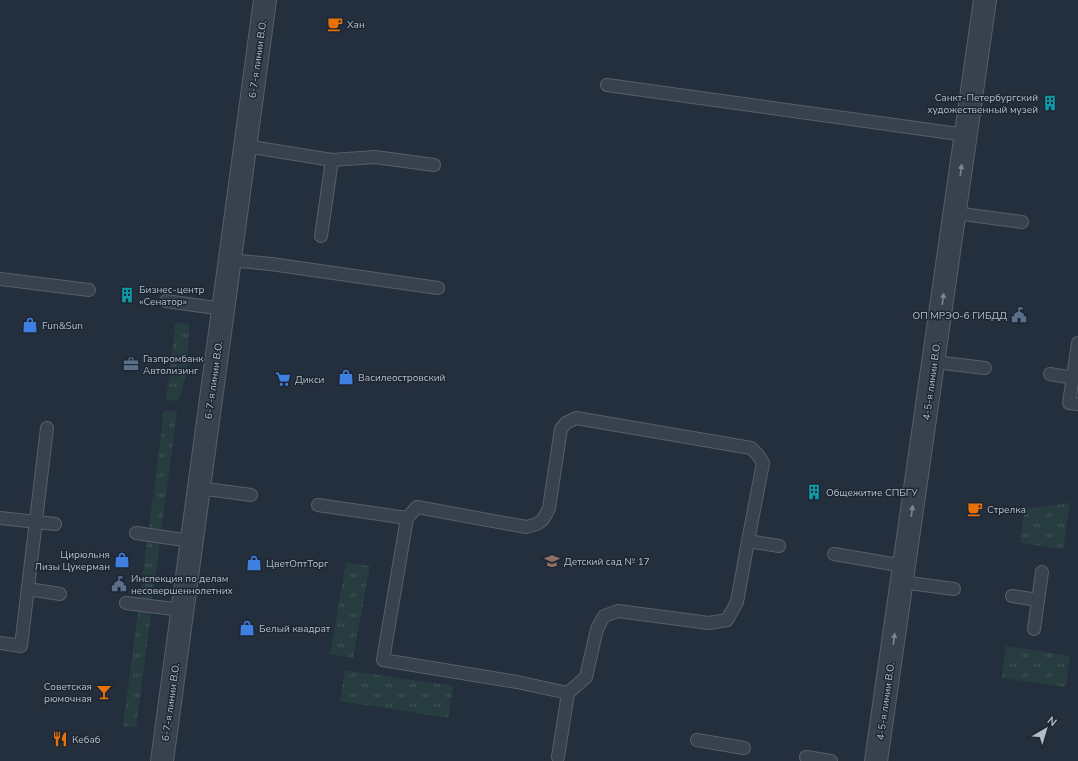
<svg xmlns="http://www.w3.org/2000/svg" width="1078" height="761" font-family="'Nunito Sans',sans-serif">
<defs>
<pattern id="grass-tufts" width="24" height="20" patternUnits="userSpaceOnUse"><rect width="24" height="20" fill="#263c3f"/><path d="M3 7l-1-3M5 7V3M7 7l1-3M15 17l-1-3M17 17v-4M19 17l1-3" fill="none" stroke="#435659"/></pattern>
</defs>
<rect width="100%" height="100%" fill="#242f3e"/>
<g fill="url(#grass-tufts)">
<path d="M 176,322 L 189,324 L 187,372 L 179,401 L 166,400 Z"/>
<path d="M 164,410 L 177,412 L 161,531 L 149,529 Z"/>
<path d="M 1070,503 L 1063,549 L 1020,543 L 1025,507 L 1031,508 Z"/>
<path d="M 147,541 L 160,543 L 152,600 L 140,598 Z"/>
<path d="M 346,562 L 370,566 L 353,658 L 330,654 Z"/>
<path d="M 138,611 L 151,613 L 136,727 L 123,726 Z"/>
<path d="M 1006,646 L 1070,656 L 1066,687 L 1002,678 Z"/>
<path d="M 345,670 L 453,686 L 448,718 L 340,701 Z"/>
</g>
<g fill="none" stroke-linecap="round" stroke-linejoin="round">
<g stroke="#565f6c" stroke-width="14">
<g id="service">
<path d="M 607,85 L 966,135"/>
<path d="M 245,146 L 332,160 L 375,157 L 434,165"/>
<path d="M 955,213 L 1022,222"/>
<path d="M 321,236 L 332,160"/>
<path d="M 229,260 L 271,264 L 438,288"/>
<path d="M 0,279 L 89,290"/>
<path d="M 166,301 L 223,309"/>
<path d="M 1078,343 L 1069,403 L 1078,404"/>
<path d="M 934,362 L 985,368"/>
<path d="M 1050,374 L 1073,378"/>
<path d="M 199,488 L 251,495"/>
<path d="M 318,505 L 407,518"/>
<path d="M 0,518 L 55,524"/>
<path d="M 136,533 L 191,541"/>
<path d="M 748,541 L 763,463 L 758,455 L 751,448 L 576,418 L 566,423 L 561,429 L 549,508 C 543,522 540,524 526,527 L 417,507 L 407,518 L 383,660 L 517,682 L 568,693 L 586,677 L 597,629 L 604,616 L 618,611 L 709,623 L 727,620 L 737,602 L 748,541 L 779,546"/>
<path d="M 834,554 L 904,566"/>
<path d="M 902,582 L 954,589"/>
<path d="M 28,589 L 60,594"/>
<path d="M 1012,596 L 1038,600"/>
<path d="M 126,603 L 182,610"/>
<path d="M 1034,629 L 1042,572"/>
<path d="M 0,643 L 21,646 L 47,428"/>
<path d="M 697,740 L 744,748"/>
<path d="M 558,757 L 568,693"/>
<path d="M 806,757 L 831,761"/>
</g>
</g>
<g stroke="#565f6c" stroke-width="24">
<g id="minor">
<path d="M 162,761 L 265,0"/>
<path d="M 876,761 L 985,0"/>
</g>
</g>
<use href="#service" stroke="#38414e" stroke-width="12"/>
<use href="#minor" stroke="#38414e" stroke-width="22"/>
</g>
<defs><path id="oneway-solid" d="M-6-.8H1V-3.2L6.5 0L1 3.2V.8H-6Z"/></defs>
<g fill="#7c8592">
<use href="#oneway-solid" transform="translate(961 170) rotate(-82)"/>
<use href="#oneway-solid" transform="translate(943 299) rotate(-82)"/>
<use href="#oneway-solid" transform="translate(912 511) rotate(-82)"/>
<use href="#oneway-solid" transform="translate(894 639) rotate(-82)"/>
</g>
<defs>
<g id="cafe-bare" transform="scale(1.2)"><path d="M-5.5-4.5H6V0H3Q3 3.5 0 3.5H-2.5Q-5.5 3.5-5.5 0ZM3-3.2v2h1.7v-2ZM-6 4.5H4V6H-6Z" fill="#e8710a" stroke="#1d2633" stroke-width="2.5" paint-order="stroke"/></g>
<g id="building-bare" transform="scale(1.2)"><path d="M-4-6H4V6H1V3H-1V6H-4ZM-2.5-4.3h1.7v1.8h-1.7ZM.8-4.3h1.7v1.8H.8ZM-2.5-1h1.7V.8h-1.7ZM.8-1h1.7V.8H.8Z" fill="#0f9aa8" stroke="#1d2633" stroke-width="2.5" paint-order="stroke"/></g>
<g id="civic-bare" transform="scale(1.2)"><path d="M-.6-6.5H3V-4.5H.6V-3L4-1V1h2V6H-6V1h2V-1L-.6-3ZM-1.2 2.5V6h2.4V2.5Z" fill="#5c6f8a" stroke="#1d2633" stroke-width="2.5" paint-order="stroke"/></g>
<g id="shop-bare" transform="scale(1.2)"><path d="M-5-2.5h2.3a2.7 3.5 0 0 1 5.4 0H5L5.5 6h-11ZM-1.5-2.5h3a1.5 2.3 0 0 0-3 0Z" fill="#3f7fe0" stroke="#1d2633" stroke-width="2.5" paint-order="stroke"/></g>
<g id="office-bare" transform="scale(1.2)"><path d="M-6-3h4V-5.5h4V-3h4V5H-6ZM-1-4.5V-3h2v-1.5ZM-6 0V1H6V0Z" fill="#5c6f8a" stroke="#1d2633" stroke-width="2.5" paint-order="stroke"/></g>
<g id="supermarket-bare" transform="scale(1.2)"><path d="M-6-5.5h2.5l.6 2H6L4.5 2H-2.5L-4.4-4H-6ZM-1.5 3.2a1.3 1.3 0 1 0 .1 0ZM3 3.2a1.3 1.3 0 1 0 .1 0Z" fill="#3f7fe0" stroke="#1d2633" stroke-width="2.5" paint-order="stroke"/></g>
<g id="school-bare" transform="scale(1.2)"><path d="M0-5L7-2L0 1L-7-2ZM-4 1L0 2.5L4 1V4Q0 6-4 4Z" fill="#8d6e63" stroke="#1d2633" stroke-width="2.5" paint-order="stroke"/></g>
<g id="bar-bare" transform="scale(1.2)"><path d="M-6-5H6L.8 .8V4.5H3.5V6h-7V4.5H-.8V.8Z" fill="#e8710a" stroke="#1d2633" stroke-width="2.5" paint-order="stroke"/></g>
<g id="restaurant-bare" transform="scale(1.2)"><path d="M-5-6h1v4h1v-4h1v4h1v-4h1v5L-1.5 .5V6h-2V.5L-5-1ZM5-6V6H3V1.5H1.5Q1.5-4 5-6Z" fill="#e8710a" stroke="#1d2633" stroke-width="2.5" paint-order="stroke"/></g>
</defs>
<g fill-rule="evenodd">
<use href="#cafe-bare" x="335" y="24"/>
<use href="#building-bare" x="1050" y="103"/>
<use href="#building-bare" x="127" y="295"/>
<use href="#civic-bare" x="1019" y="315"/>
<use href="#shop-bare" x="30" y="325"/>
<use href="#office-bare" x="131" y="364"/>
<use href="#shop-bare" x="346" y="377"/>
<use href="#supermarket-bare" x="283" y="379"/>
<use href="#building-bare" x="814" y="492"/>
<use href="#cafe-bare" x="975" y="509"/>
<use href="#shop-bare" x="122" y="560"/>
<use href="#school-bare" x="552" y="561"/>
<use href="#shop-bare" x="254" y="563"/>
<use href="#civic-bare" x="119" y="584"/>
<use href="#shop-bare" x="247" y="628"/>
<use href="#bar-bare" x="104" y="692"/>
<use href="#restaurant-bare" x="60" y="739"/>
</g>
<g text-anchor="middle" stroke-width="3" stroke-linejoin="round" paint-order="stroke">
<g font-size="10" fill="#b4bcc9" stroke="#1d2633" text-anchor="start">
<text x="347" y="28">Хан</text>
<text x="1038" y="101" text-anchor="end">Санкт-Петербургский<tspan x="1038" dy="12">художественный музей</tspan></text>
<text x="139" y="293">Бизнес-центр<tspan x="139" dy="12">«Сенатор»</tspan></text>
<text x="1007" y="319" text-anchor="end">ОП МРЭО-6 ГИБДД</text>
<text x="42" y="329">Fun&amp;Sun</text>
<text x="143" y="362">Газпромбанк<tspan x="143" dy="12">Автолизинг</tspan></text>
<text x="358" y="381">Василеостровский</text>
<text x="295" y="383">Дикси</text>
<text x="826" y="496">Общежитие СПБГУ</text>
<text x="987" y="513">Стрелка</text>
<text x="110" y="558" text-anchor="end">Цирюльня<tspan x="110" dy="12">Лизы Цукерман</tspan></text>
<text x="564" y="565">Детский сад № 17</text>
<text x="266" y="567">ЦветОптТорг</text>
<text x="131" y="582">Инспекция по делам<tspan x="131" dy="12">несовершеннолетних</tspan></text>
<text x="259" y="632">Белый квадрат</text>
<text x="92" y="690" text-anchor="end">Советская<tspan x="92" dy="12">рюмочная</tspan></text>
<text x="72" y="743">Кебаб</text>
</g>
<g font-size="10" fill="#b4bcc9" stroke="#1d2633">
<text transform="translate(257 59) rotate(-82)" y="4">6-7-я линии В.О.</text>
<text transform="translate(213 380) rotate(-82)" y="4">6-7-я линии В.О.</text>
<text transform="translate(931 381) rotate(-82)" y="4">4-5-я линии В.О.</text>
<text transform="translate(885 701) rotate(-82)" y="4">4-5-я линии В.О.</text>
<text transform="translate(170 702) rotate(-82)" y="4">6-7-я линии В.О.</text>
</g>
</g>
<g transform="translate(1046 729) rotate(38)" stroke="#1d2633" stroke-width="3" paint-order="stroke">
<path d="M0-3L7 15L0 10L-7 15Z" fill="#b4bcc9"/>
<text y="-6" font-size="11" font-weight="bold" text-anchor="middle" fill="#b4bcc9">N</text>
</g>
</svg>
